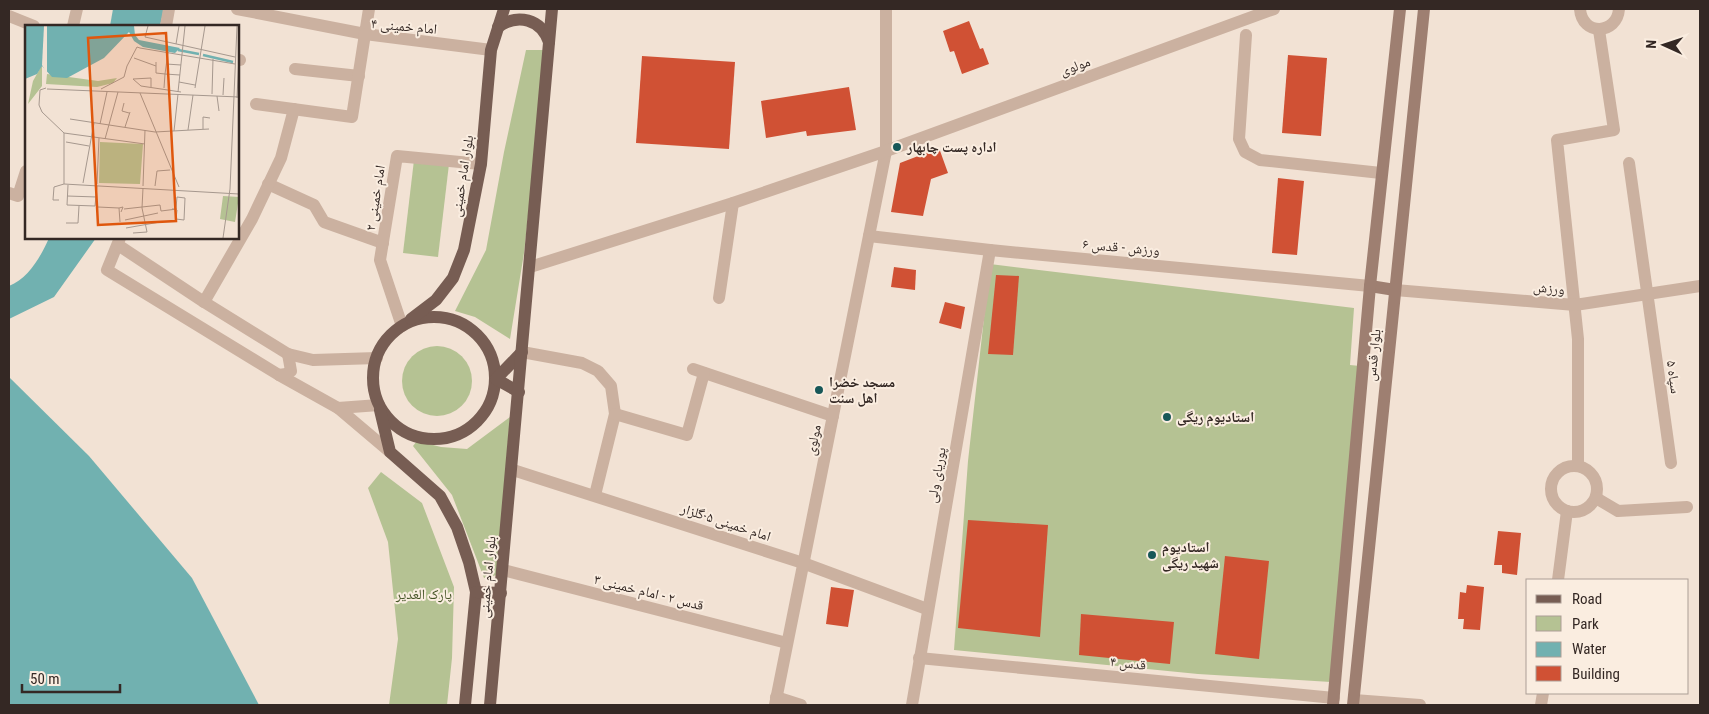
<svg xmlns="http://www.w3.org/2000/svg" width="1709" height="714" font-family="'Roboto Condensed','Noto Naskh Arabic',sans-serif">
<rect width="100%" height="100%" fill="#f2e2d4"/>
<g fill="#b5c293">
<path d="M 526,50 L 546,50 L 524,253 L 510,339 L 475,317 L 455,311 L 486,250 L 504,152 Z"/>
<path d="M 414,160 L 449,164 L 438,257 L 403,253 Z"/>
<path d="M 990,264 L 1354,308 L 1350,365 L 1360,366 L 1331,682 L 1198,674 L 954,650 L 968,461 Z"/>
<circle cx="437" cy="381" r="35"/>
<path d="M 510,417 L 497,575 L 484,578 L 452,495 L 413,446 L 417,441 L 441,447 L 467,449 Z"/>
<path d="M 381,472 L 422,503 L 454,587 L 452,658 L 447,705 L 389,705 L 398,639 L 388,542 L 368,488 Z"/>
</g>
<g fill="#71b1b0">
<path d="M 113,9 L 164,9 L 160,26 L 110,26 Z"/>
<path d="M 49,238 L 96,238 L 54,297 L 9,319 L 9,286 C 29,278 41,256 49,238 Z"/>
<path d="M 9,377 L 89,456 L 192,578 L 259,705 L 9,705 Z"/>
</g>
<g fill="#d05134">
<path d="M 969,21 L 980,49 L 983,48 L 989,64 L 962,74 L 954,51 L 950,52 L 943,31 Z"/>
<path d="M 1288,55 L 1327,58 L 1321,136 L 1282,133 Z"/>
<path d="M 642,56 L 735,62 L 729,149 L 636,143 Z"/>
<path d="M 849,87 L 856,130 L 807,136 L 806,131 L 766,138 L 761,101 Z"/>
<path d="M 939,148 L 948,173 L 931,179 L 923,216 L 891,212 L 900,163 Z"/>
<path d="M 1278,178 L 1304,181 L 1297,255 L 1272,253 Z"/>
<path d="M 894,267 L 916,270 L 915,290 L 891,287 Z"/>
<path d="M 996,275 L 1019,276 L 1013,355 L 988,354 Z"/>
<path d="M 945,302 L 965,307 L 961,329 L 939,323 Z"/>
<path d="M 968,520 L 1048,525 L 1040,637 L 958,628 Z"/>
<path d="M 1498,531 L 1521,533 L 1517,575 L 1502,573 L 1502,565 L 1494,565 Z"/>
<path d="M 1225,556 L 1269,561 L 1259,659 L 1215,654 Z"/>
<path d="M 1467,585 L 1484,587 L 1480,630 L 1463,629 L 1464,619 L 1458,619 L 1460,592 L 1466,593 Z"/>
<path d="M 831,587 L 854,590 L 848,627 L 826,624 Z"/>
<path d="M 1081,614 L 1174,622 L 1170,664 L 1079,655 Z"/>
</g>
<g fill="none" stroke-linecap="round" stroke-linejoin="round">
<g stroke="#cbb1a0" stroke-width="12">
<path d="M 237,9 L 365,34 L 369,9"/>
<path d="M 1580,9 C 1582,36 1617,35 1619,9"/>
<path d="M 9,16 L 34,26"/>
<path d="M 73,26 L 77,9"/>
<path d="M 1246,35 L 1239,139 L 1245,152 L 1260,160 L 1381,173"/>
<path d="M 238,60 L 240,60"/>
<path d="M 295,69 L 359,76"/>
<path d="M 256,104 L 352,117 L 365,34 L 491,50"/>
<path d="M 1629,163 L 1671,463"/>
<path d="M 268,184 L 314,205 L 324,222 L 383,243"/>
<path d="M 9,193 L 18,196 L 26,171"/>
<path d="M 719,298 L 733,203"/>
<path d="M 204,302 L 252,219 L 281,158 L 294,109"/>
<path d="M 402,326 L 380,260 L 397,156 L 481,164"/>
<path d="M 522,352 L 582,363 L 598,371 L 611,386 L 615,414 L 595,495"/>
<path d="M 693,369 L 833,416"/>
<path d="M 615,414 L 687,435 L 704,373"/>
<circle cx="1574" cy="489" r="23"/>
<path d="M 1578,466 L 1578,339 L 1557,140 L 1614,130 L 1599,30"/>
<path d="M 513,470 L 803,563 L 927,609"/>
<path d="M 1596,498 L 1618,511 L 1687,507"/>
<path d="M 503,570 L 787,643"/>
<path d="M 1558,580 L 1567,511"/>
<path d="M 919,658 L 1334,698"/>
<path d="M 776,697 L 801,705"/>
<path d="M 1354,700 L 1420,705"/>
<path d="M 775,705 L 886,151 L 886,9"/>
<path d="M 912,705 L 990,250"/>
<path d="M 1541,705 L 1543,693"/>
</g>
<g stroke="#cbb1a0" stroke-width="12">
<path d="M 166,26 L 169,9"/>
<path d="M 869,236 L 990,250 L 1370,286"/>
<path d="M 120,238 L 107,270 L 279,375 L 338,408 L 379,405"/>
<path d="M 118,245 L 204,302 L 288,354 L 313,360 L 377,358"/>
<path d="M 530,267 L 733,203 L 886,151 L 1274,9"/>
<path d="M 1395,290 L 1575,305 L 1700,286"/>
<path d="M 279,375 L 286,374 L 291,371 L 288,354"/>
<path d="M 338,408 L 390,452"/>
</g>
<g stroke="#9e7f71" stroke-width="12">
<path d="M 1370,286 L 1395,290"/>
<path d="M 1333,705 L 1370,286 L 1400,9"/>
<path d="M 1353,705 L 1424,9"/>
</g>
<g stroke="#775d53" stroke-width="12">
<path d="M 498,27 C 518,13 541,19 549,42"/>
<circle cx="434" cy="378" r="61"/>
<path d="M 411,319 L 436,300 L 453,278 L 464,250 L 481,164 L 491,50 L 504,9"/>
<path d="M 519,392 L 496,379 L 522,352"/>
<path d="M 380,410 L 390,452 L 440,496 L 457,527 L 469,562 L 476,592 L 465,705"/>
<path d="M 476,592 L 501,593"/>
<path d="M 490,705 L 552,9"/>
</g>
</g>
<g fill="#175758" stroke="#faede0" stroke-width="2">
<circle cx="897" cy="147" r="5"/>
<circle cx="819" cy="390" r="5"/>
<circle cx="1167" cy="417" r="5"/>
<circle cx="1152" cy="555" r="5"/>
</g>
<g text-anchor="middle" stroke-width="4" stroke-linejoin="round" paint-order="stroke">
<g font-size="14" fill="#342824" stroke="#faede0">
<text transform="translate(404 26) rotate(5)" y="5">امام خمینی ۴</text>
<text transform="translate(1075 66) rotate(-20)" y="5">مولوی</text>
<text transform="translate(462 176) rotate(-81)" y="5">بلوار امام خمینی</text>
<text transform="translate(375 198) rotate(-81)" y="5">امام خمینی ۲</text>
<text transform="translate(1121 247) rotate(5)" y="5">ورزش - قدس ۶</text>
<text transform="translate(1549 288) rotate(5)" y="5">ورزش</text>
<text transform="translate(1373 355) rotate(-84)" y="5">بلوار قدس</text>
<text transform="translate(1674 377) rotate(82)" y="5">سپاه ۵</text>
<text transform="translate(813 440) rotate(-79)" y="5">مولوی</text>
<text transform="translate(936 475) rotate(-80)" y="5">پوریای ولی</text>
<text transform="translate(726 522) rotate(18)" y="5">امام خمینی ۵-گلزار</text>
<text transform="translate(487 577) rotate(-85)" y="5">بلوار امام خمینی</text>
<text transform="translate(649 592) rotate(14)" y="5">قدس ۲ - امام خمینی ۳</text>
<text transform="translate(1128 663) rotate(6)" y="5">قدس ۴</text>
</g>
<g font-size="14" font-weight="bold" fill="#342824" stroke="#faede0" text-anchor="start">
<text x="907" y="152">اداره پست چابهار</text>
<text x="829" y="387">مسجد خضرا<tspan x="829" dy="16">اهل سنت</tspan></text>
<text x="1177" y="422">استادیوم ریگی</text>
<text x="1162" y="552">استادیوم<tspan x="1162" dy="16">شهید ریگی</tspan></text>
</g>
<g font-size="14" fill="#455426" stroke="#faede0">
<text x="424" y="599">پارک الغدیر</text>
</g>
</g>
<g transform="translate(25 25)">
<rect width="214" height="214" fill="#f2e2d4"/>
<path d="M 17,40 L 17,61 L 3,79 L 8,56 ZM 22,49 L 73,56 L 92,53 L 88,58 L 72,62 L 21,59 ZM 75,117 L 118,119 L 115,159 L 74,158 ZM 198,171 L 214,172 L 210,197 L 195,194 Z" fill="#b5c293"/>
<path d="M 0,1 L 109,1 L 110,10 L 114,15 L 155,23 L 150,28 L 118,22 L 109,16 L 104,7 L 79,33 L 42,53 L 27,52 L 17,41 L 12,49 L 0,54 Z" fill="#71b1b0"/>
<path d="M 19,1 L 22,1 L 22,49 L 17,40 Z" fill="#f2e2d4"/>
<path fill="none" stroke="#71b1b0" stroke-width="2.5" d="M 153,25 L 174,29M 178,30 L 208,37"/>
<path fill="none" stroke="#a6988e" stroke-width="1" d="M 123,1 L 120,12 L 210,32M 151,19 L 154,1M 115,23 L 210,39M 143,27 L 140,49 L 155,50M 109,33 L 131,41M 131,37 L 131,48 L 140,49 L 139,63M 141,39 L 156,40M 99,52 L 102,41 L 112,22 L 115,23M 108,54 L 126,53 L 126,62M 108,54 L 116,61 L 156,67M 154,57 L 170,60M 21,63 L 15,65 L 14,80 L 17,87 L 39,108 L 39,159M 170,63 L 180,1M 22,64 L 214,72M 76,64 L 99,52M 153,67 L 160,1M 115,68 L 154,162M 187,69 L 188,34M 198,70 L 199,53M 192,71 L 194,86M 212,73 L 214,30M 99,78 L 97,86 L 104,88M 45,94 L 130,107 L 184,104M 75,99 L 82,67M 100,102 L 105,87M 178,104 L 178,92 L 185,93M 163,105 L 168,70M 149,106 L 153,69M 39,108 L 120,119M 80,114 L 93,67M 41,117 L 64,121M 58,158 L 69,98M 39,159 L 214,169M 72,159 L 74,113M 43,160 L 42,180 L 70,181 L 72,161M 118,161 L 120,105M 130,161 L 132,146 L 145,145M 42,171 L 72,172M 34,175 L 28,175 L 29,162 L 39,159M 73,182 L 94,183M 151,183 L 152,172 L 160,173 L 159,195 L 151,194 L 152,185M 99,184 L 135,180 L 136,186 L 152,184 L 147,184M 100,195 L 133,188M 95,197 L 94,183 L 98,182 L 96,187M 41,198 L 53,198 L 54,181M 101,203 L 135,197M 108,208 L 122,207 L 117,183 L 118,163M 198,213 L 205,164 L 212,1"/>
<path fill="#df570d" fill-opacity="0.15" stroke="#df570d" stroke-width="2.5" d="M 141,8 L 151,196 L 73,200 L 63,13 Z"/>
<rect width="214" height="214" fill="none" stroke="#342824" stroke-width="2.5"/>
</g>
<rect width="1709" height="714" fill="none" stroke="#342824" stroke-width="20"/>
<rect x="1526" y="579" width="162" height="115" fill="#faede0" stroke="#ab9e95"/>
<rect x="1536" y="595" width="25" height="8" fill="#775d53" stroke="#ab9e95"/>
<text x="1572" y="604" font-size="15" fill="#342824">Road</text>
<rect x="1536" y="616" width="25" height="15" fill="#b5c293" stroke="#ab9e95"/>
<text x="1572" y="629" font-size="15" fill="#342824">Park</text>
<rect x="1536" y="642" width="25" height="15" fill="#71b1b0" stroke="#ab9e95"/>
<text x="1572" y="654" font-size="15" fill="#342824">Water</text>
<rect x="1536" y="666" width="25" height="15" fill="#d05134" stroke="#ab9e95"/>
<text x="1572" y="679" font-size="15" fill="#342824">Building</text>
<g transform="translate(1664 45) rotate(273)" stroke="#faede0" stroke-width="4" paint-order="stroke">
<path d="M0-4L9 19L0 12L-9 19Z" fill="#342824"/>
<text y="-8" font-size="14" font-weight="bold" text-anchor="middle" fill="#342824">N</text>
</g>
<path d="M22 684v8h98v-8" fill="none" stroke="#342824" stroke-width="2.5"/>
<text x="30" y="684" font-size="15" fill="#342824" stroke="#faede0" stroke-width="4" paint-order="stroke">50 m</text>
</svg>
